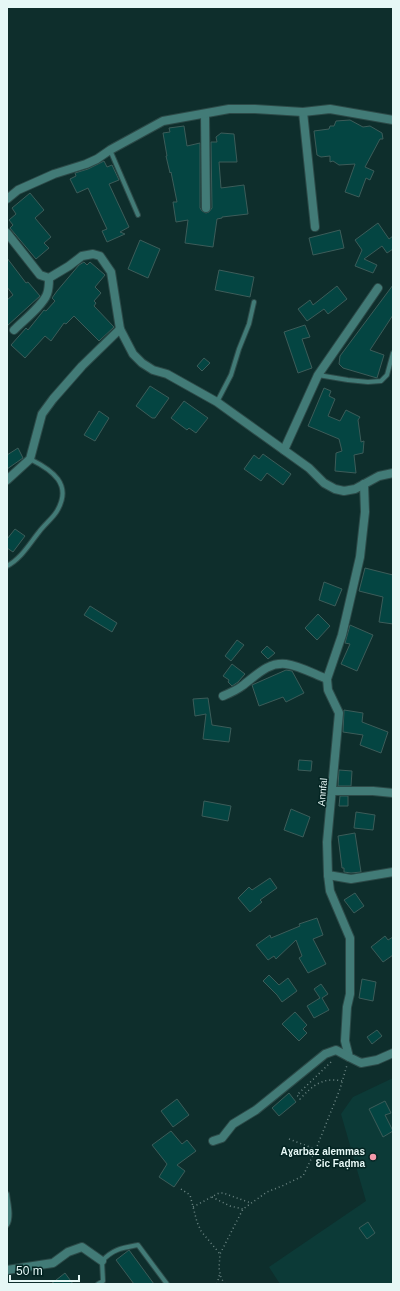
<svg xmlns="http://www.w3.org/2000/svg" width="400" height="1291" font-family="Arial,sans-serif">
<rect width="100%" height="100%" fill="#0e2e2c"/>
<path fill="#0c3a37" d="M 393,1078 L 393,1284 L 280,1284 L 269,1267 L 366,1201 L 341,1114 L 353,1097 Z"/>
<g fill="#044542" stroke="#3c5c59">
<path d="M 350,120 L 363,127 L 370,126 L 382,133 L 383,139 L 380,139 L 365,167 L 374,171 L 370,180 L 366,178 L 359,197 L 345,192 L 355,164 L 339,165 L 333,161 L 330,162 L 330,156 L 321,157 L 317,155 L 314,131 L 329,129 L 330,126 L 334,126 L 336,121 Z"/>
<path d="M 184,126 L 187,146 L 200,143 L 200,208 L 202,211 L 206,213 L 209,212 L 212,208 L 211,142 L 217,142 L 216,137 L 221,133 L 234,134 L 237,162 L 219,162 L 221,188 L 244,185 L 248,214 L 222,217 L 222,218 L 217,219 L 213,247 L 185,243 L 188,220 L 176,222 L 173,202 L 177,202 L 171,172 L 170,173 L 166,156 L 167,156 L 163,133 L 170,132 L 169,128 Z"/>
<path d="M 104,161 L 107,167 L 112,165 L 119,180 L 109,184 L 129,227 L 120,232 L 125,234 L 107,242 L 102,231 L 107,229 L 88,188 L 77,193 L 70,179 L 76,176 L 75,173 L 88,169 Z"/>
<path d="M 30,193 L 44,210 L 35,218 L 51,237 L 44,243 L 49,248 L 36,259 L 10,228 L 13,225 L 9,220 L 16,214 L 12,208 Z"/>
<path d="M 378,223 L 389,239 L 393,236 L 393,249 L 387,253 L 382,246 L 364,259 L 377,265 L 373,273 L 355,266 L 362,250 L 355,240 Z"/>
<path d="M 340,230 L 344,248 L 313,255 L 309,238 Z"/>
<path d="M 140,240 L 160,249 L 148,278 L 128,269 Z"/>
<path d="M 7,258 L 26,283 L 28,282 L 40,296 L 7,326 L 7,300 L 13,295 L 7,287 Z"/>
<path d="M 84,262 L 87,265 L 90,262 L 105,275 L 95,287 L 101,293 L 94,301 L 96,303 L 94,306 L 114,327 L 99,341 L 74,316 L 66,324 L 64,323 L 51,341 L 45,336 L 25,358 L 11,345 L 26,328 L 28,330 L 44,310 L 46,311 L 55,301 L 52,298 L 57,291 L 79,265 Z"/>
<path d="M 219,270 L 254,277 L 250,297 L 215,290 Z"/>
<path d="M 393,285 L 393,315 L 370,350 L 384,355 L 377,378 L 343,368 L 339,364 L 340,356 Z"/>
<path d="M 337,286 L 347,299 L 328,314 L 324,309 L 307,321 L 298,309 L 310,300 L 313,305 Z"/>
<path d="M 305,325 L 310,337 L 302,339 L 312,368 L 298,373 L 284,332 Z"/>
<path d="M 204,358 L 210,363 L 202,371 L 197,366 Z"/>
<path d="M 150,386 L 169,398 L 155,418 L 152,418 L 136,406 Z"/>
<path d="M 324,388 L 331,391 L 329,396 L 335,399 L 328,416 L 340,421 L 346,410 L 360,417 L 358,420 L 361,442 L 364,441 L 363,453 L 354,455 L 356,473 L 335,471 L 336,453 L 342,451 L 339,439 L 308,426 Z"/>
<path d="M 184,401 L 208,418 L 196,433 L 189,428 L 187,430 L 171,418 Z"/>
<path d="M 99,411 L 109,418 L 95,441 L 84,435 Z"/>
<path d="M 18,448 L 23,458 L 7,469 L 7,455 Z"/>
<path d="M 263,454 L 291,474 L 283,485 L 267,473 L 261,481 L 244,469 L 254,455 L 259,459 Z"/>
<path d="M 15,529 L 25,536 L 13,552 L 7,548 L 7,539 Z"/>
<path d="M 365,568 L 393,575 L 393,624 L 379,622 L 383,597 L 359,591 Z"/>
<path d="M 324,582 L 342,589 L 335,606 L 319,600 Z"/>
<path d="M 90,606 L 117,623 L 112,632 L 84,615 Z"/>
<path d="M 318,614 L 330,626 L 317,640 L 305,628 Z"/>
<path d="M 350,625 L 373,635 L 357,671 L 341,664 L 350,644 L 345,643 Z"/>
<path d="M 237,640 L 244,645 L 231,661 L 225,656 Z"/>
<path d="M 267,646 L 275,653 L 268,659 L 261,652 Z"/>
<path d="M 232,664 L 245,674 L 238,682 L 232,686 L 228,682 L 229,680 L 223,676 Z"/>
<path d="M 286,670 L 292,671 L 304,693 L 286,702 L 283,697 L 259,706 L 252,685 Z"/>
<path d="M 208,698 L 212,725 L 231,728 L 229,742 L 203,739 L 206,714 L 195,716 L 193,699 Z"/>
<path d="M 344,710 L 363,713 L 362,722 L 388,732 L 381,753 L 360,745 L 363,735 L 343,732 Z"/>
<path d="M 299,760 L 312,761 L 311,771 L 298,770 Z"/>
<path d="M 339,770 L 352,771 L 351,786 L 338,786 Z"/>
<path d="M 340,796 L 348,796 L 348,806 L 339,806 Z"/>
<path d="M 204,801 L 231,806 L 228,821 L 202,816 Z"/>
<path d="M 291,809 L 310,817 L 303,837 L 284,830 Z"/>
<path d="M 356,812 L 375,815 L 373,830 L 354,828 Z"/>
<path d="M 355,833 L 361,872 L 351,873 L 344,872 L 344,868 L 342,868 L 338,836 Z"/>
<path d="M 270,878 L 277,888 L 260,900 L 262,902 L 250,912 L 238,898 L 249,887 L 252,890 Z"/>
<path d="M 355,893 L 364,906 L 354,913 L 344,900 Z"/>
<path d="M 317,918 L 323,935 L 313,939 L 326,964 L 308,973 L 299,958 L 302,956 L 296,940 L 276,959 L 274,956 L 268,960 L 256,945 L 270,935 L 271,938 L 300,926 L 299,924 Z"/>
<path d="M 385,936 L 388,940 L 393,937 L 393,955 L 383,962 L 371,947 Z"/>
<path d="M 269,975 L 279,985 L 288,978 L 297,991 L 282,1002 L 277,995 L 263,981 Z"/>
<path d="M 362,979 L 376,982 L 373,1001 L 359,998 Z"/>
<path d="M 321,984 L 328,994 L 322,998 L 329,1010 L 314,1018 L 307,1006 L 320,998 L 314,989 Z"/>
<path d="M 295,1012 L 307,1025 L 303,1029 L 307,1033 L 299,1041 L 282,1024 Z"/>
<path d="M 377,1030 L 382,1036 L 372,1044 L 367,1037 Z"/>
<path d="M 289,1093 L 296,1102 L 279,1116 L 272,1108 Z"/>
<path d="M 177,1099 L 189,1115 L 173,1127 L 161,1111 Z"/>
<path d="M 385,1101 L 391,1113 L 385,1115 L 393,1131 L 383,1137 L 369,1109 Z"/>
<path d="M 171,1131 L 182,1144 L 187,1140 L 196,1151 L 177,1165 L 185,1171 L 174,1187 L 159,1177 L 167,1164 L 152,1145 Z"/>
<path d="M 368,1222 L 375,1233 L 367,1239 L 359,1228 Z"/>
<path d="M 129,1250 L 154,1284 L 134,1284 L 116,1260 Z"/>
<path d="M 65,1273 L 73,1284 L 51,1284 Z"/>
</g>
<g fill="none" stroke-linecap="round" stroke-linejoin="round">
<g stroke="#2c4a48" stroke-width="6">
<g id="service">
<path d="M 110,150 L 138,215"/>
<path d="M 318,375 L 348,380 L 368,382 L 381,381 L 387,375 L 393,353"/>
<path d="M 217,402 L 231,375 L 239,349 L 249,324 L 254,302"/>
<path d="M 7,566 C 21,559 30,543 39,532 C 44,525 53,518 57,511 C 73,484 52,470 30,459"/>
<path d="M 7,1194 C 8,1203 12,1217 7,1225"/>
<path d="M 98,1284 L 103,1281 L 102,1261 C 113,1249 122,1248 138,1245 L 167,1284"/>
</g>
</g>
<g stroke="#2c4a48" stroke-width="10">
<g id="minor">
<path d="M 303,112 L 315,227"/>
<path d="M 205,114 L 206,208"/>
<path d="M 7,199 L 18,190 L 54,174 L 86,164 L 97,159 L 110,150 L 163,121 L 229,109 L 255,109 L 303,112 L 330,109 L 393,120"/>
<path d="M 7,233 L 40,275 L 49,278 L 69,266 L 82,256 L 93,254 L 100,256 L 111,272 L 120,329 L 133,354 L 142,363 L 153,370 L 167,374 L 217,402 L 309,468 L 324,483 L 335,489 L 344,491 L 355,489 L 379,476 L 393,473"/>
<path d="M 14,330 C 23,321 43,305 47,294 C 49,289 49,283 49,278"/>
<path d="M 284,450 L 318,375 L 378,288"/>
<path d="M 7,480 L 30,459 L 42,414 L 53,399 L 82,366 L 120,329"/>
<path d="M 364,484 L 365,512 L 360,557 L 342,635 L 327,679 L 328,690 L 339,713 L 327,842 L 328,875 L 330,891 L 350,938 L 350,994 L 347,1007 L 345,1041 L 349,1057 L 361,1063 L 377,1060 L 393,1053"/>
<path d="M 223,696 C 230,693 237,690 242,686 C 256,676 267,662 286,664 C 300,666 314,674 327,679"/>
<path d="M 332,791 L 373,791 L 393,793"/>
<path d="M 328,875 L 351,879 L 393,872"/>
<path d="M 213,1141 L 222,1138 L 233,1124 L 256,1110 L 325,1054 L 336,1050 L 349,1057"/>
<path d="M 7,1270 L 53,1263 L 68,1252 L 82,1247 L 102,1261"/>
</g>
</g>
<g stroke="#6d8785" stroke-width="1.5" stroke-dasharray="1 3" stroke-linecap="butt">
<path d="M 331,1062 L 297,1095 L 300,1099 C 313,1085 323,1077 342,1081"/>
<path d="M 289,1139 L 333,1156"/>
<path d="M 181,1189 L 190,1195 L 197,1222 L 201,1231 L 220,1254"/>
<path d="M 212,1197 L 230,1206 L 243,1209"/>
<path d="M 193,1207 L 219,1193 L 223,1193 L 251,1203"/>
<path d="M 217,1284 L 220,1273"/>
<path d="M 225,1284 L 221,1278 L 219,1268 L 220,1254 L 243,1209 L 267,1192 L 282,1186 L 303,1176 L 316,1149 L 340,1089 L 347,1065"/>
</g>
<use href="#service" stroke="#427b77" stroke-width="4"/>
<use href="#minor" stroke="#427b77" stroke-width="8"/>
</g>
<circle fill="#f39aab" stroke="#032422" stroke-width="1.5" cx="373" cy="1157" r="4"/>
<g text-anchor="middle" stroke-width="3" stroke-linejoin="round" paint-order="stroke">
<g font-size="10" fill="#e6f8f6" stroke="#032422">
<text transform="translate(322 792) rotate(-85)" y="4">Annfal</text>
</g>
<g font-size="10" font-weight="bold" fill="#e6f8f6" stroke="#032422" text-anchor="end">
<text x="365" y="1155">Aɣarbaz alemmas<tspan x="365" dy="12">Ɛic Faḍma</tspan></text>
</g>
</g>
<rect width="400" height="1291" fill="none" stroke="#e6f8f6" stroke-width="16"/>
<path d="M10 1275v6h69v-6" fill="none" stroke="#e6f8f6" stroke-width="2"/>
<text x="16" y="1275" font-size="12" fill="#e6f8f6" stroke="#032422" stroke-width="3" paint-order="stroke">50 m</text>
</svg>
